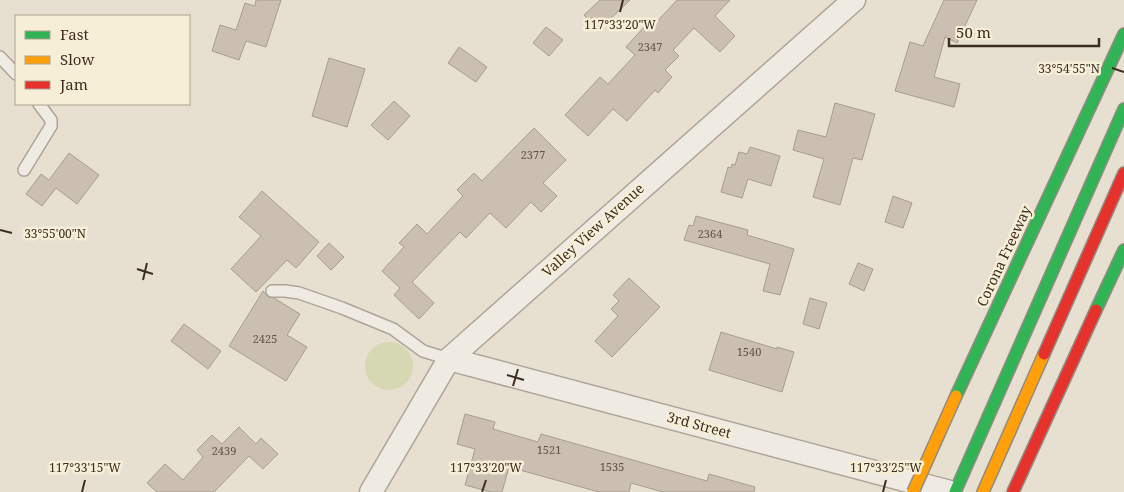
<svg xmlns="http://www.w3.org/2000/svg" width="1124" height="492" font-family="'Noto Serif',serif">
<rect width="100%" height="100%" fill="#e7e0d1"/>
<circle fill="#d6d7b3" cx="389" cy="366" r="24"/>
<g fill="#cbbfb2" stroke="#a89c90">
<path d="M 256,0 L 281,0 L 266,47 L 246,41 L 239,60 L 212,51 L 220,25 L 236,30 L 245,3 L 255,6 Z"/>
<path d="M 600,0 L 630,0 L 599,30 L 584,15 Z"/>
<path d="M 677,0 L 730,0 L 715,16 L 735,36 L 720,52 L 694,28 L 673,50 L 679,56 L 665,70 L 672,77 L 658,93 L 655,90 L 627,121 L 613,109 L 588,136 L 565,115 L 600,77 L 608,84 L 635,55 L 626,47 L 645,26 L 649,30 Z"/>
<path d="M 944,0 L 977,0 L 957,43 L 945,37 L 934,77 L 960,84 L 954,107 L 895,91 L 910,42 L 923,46 Z"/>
<path d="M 546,27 L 563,40 L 549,56 L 533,43 Z"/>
<path d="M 459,47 L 487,67 L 476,82 L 448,63 Z"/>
<path d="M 329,58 L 365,69 L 347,127 L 312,116 Z"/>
<path d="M 394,101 L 410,116 L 388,140 L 371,125 Z"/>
<path d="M 835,103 L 875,114 L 862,160 L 853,158 L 840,205 L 813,197 L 824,159 L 793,150 L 798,130 L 826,137 Z"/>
<path d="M 534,128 L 566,160 L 543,183 L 557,196 L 541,212 L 531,202 L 506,228 L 490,213 L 466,238 L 460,232 L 412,282 L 434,303 L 419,319 L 394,295 L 400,288 L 382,271 L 404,247 L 399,243 L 417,224 L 427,234 L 463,196 L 457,190 L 474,173 L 482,181 Z"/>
<path d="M 750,147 L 780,156 L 771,186 L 748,179 L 742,198 L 721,192 L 728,167 L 731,168 L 732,164 L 735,165 L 739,152 L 747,154 Z"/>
<path d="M 69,153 L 99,175 L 77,204 L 56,188 L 42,206 L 26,194 L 41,174 L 49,180 Z"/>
<path d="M 262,191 L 319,242 L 296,268 L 287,260 L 256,292 L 231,269 L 261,236 L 239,217 Z"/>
<path d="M 893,196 L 912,203 L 903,228 L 885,222 Z"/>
<path d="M 696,216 L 748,230 L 747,235 L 794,249 L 780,295 L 763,291 L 770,264 L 684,240 L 689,225 L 693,226 Z"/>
<path d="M 329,243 L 344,257 L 331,270 L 317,256 Z"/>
<path d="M 858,263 L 873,269 L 864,291 L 849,284 Z"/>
<path d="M 629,278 L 660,307 L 612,357 L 595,341 L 618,316 L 611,309 L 619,301 L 613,295 Z"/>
<path d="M 263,291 L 268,297 L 274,298 L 300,314 L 287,335 L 307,347 L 286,381 L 229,346 Z"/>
<path d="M 810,298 L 827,303 L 819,329 L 803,324 Z"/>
<path d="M 184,324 L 221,351 L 208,369 L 171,341 Z"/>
<path d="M 721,332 L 777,349 L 777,347 L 794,352 L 782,392 L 709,370 Z"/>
<path d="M 465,414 L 495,422 L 493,429 L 538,442 L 541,434 L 707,481 L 709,474 L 755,487 L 754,492 L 663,492 L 631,483 L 629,492 L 599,492 L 509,467 L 502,492 L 491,492 L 465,485 L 475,449 L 457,444 Z"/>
<path d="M 239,427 L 256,444 L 261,438 L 278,454 L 263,469 L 249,456 L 214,492 L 157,492 L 147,483 L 165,464 L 183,480 L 203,457 L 197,450 L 212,435 L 222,444 Z"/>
</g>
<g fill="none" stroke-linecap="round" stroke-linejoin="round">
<g stroke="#ada599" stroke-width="14">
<g id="lane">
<path d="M 0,57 L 16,74"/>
<path d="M 24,170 L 51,126 L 51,120 L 39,104"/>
<path d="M 272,291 L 285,291 L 299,293 L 342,308 L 393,329 L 423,351 L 449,359"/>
</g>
</g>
<g stroke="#ada599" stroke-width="25">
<g id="street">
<path d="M 449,359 L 950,492"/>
<path d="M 371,492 L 449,359 L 854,0"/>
</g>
</g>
<g stroke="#928b80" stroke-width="14">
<g id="fast">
<path d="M 1096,310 L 1124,250"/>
<path d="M 956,396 L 1124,34"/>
<path d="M 955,492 L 1124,109"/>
</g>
</g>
<g stroke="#928b80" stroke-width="14">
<path id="slow" d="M 983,492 L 1044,354"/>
</g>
<g stroke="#928b80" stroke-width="14">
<g id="jam">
<path d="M 1044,354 L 1124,173"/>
<path d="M 1013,492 L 1096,310"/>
</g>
</g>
<use href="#lane" stroke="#efebe3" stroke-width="11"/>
<use href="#street" stroke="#efebe3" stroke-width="22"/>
<use href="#fast" stroke="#30b455" stroke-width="11"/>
<use href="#slow" stroke="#ff9f0a" stroke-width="11"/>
<use href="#jam" stroke="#e5322d" stroke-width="11"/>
<g stroke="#928b80" stroke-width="14" stroke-linecap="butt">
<path id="slow-bridge" d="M 913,492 L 956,396"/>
</g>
<use href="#slow-bridge" stroke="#ff9f0a" stroke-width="11"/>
</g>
<path fill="none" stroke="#3d2e20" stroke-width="2" d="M 620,12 L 623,0M 1112,68 L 1124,72M 0,230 L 12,233M 137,269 L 153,274M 143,280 L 147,263M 507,375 L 524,380M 513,386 L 518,369M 82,492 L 85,480M 482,492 L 486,480M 883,492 L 886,480"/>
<g text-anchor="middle" stroke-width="5" stroke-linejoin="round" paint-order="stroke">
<g font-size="11" fill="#605244">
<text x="650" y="51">2347</text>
<text x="533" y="159">2377</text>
<text x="710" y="238">2364</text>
<text x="265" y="343">2425</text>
<text x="749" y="356">1540</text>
<text x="549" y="454">1521</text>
<text x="224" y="455">2439</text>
<text x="612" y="471">1535</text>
</g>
<g font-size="14" fill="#3d2e20" stroke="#f7eed8">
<text transform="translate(593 230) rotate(-42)" y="5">Valley View Avenue</text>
<text transform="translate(1004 256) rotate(-65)" y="5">Corona Freeway</text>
<text transform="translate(699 425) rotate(15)" y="5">3rd Street</text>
</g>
</g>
<g font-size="12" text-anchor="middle" fill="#3d2e20" stroke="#f7eed8" stroke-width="5" stroke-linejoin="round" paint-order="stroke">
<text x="620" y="29">117°33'20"W</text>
<text x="1069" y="73">33°54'55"N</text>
<text x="55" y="238">33°55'00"N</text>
<text x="85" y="472">117°33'15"W</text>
<text x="486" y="472">117°33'20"W</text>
<text x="886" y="472">117°33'25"W</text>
</g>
<rect x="15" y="15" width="175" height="90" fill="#f7eed8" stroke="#ada18e"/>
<rect x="25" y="31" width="25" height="8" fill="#30b455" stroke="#ada18e"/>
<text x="60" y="40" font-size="15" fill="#3d2e20">Fast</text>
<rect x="25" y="56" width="25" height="8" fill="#ff9f0a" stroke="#ada18e"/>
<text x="60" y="65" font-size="15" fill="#3d2e20">Slow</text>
<rect x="25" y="81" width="25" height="8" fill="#e5322d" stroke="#ada18e"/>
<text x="60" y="90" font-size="15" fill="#3d2e20">Jam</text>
<path d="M949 38v8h150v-8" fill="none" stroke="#3d2e20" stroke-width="2.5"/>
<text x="956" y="38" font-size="15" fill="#3d2e20" stroke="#f7eed8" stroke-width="4" paint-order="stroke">50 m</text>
</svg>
